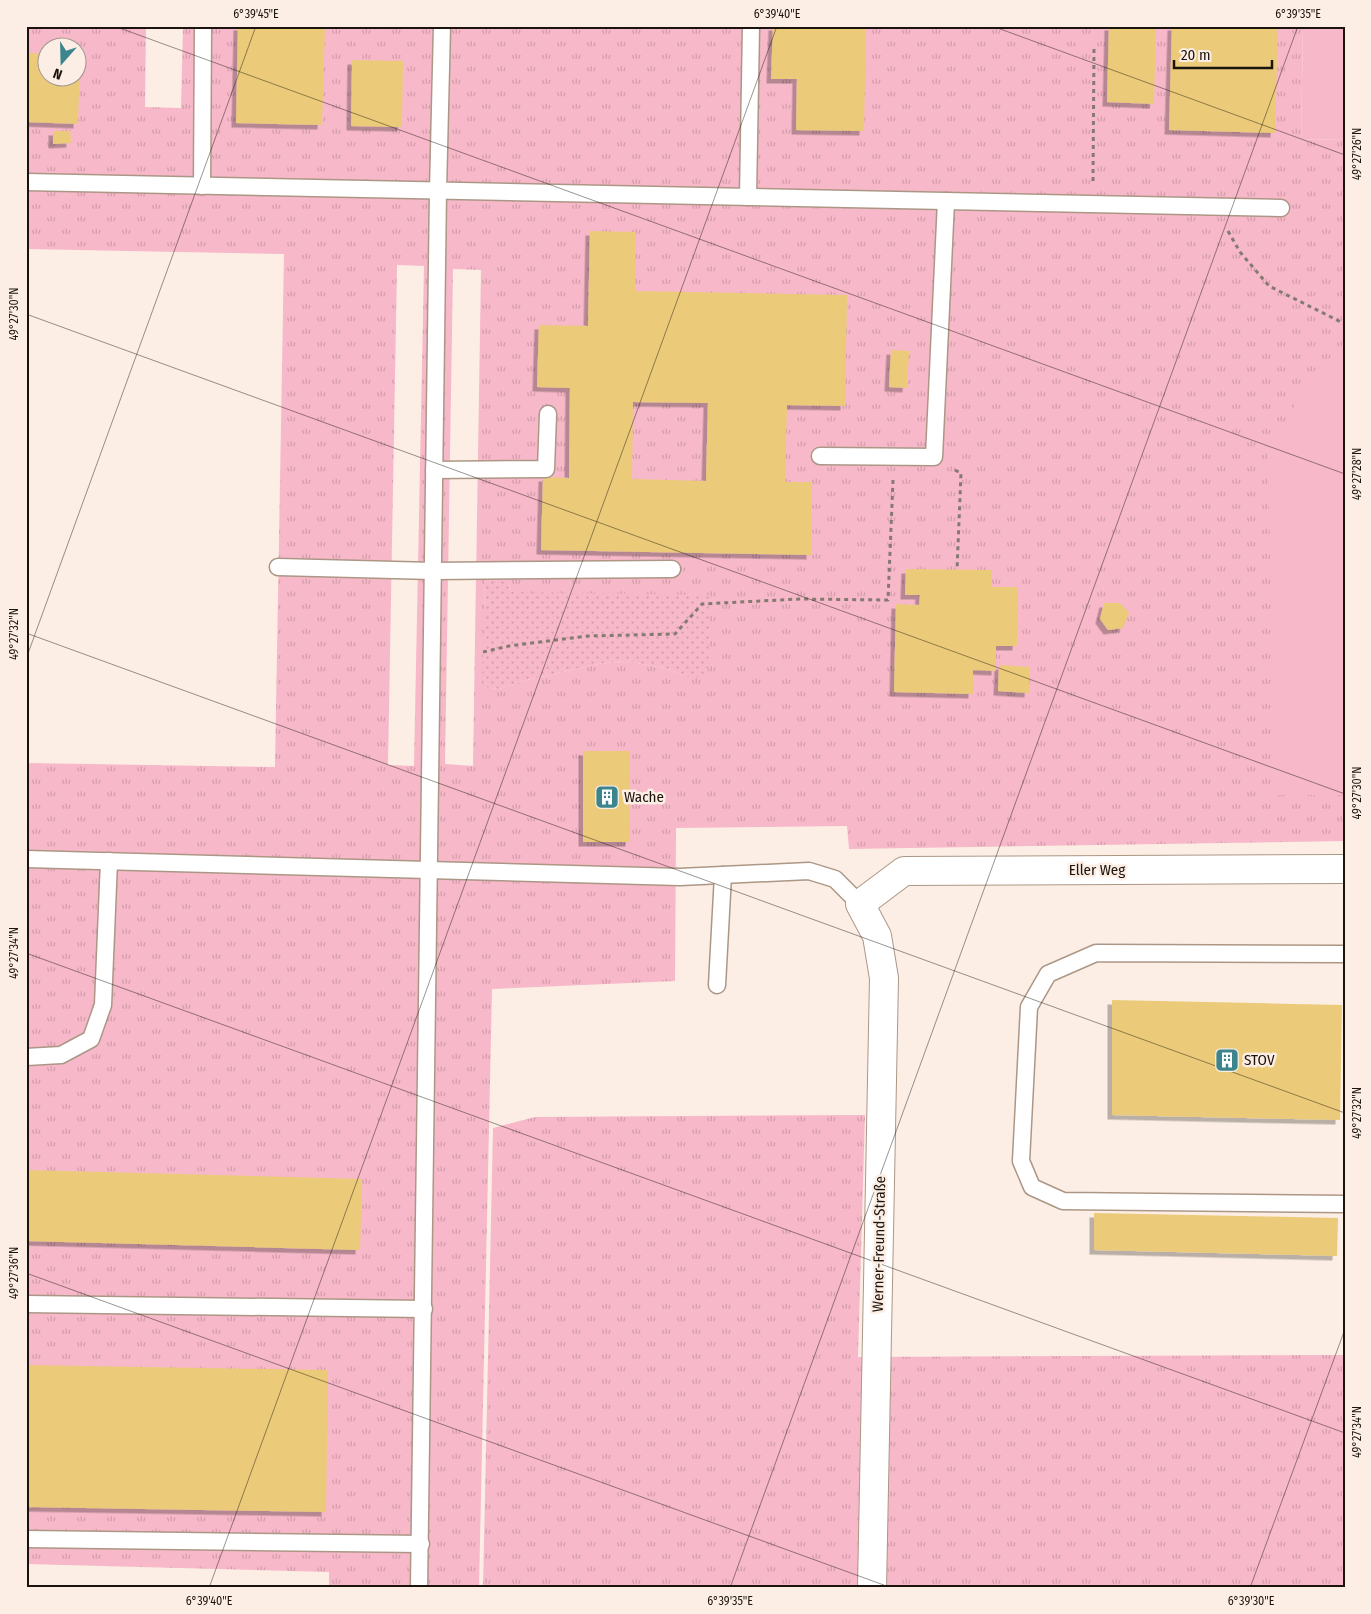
<svg xmlns="http://www.w3.org/2000/svg" width="1371" height="1614" font-family="'Fira Sans Condensed',sans-serif">
<defs>
<pattern id="grass-tufts" width="24" height="20" patternUnits="userSpaceOnUse" patternTransform="scale(1.25)"><rect width="24" height="20" fill="#f7b8c9"/><path d="M3 7l-1-3M5 7V3M7 7l1-3M15 17l-1-3M17 17v-4M19 17l1-3" fill="none" stroke="#d39dab"/></pattern>
<pattern id="garden-dots" width="8" height="8" patternUnits="userSpaceOnUse" patternTransform="scale(1.25)"><rect width="8" height="8" fill="#f7b8c9"/><path d="M2 2h.1M6 6h.1" fill="none" stroke="#d39dab" stroke-width="1.8" stroke-linecap="round"/></pattern>
<filter id="shadow"><feDropShadow dx="-4.5" dy="4.5" stdDeviation="0" flood-color="#0004"/></filter>
</defs>
<rect width="100%" height="100%" fill="#fceee4"/>
<g fill="url(#grass-tufts)" fill-rule="evenodd">
<path d="M 26,26 L 146,26 L 145,107 L 181,108 L 183,26 L 1303,26 L 1301,139 L 1345,140 L 1345,841 L 849,849 L 847,826 L 676,828 L 675,981 L 492,989 L 479,1588 L 329,1588 L 329,1572 L 26,1564 L 26,763 L 275,767 L 284,254 L 26,249 ZM 48,48 L 78,48 L 78,78 L 48,78 ZM 397,265 L 424,266 L 414,766 L 388,765 ZM 453,269 L 481,270 L 473,766 L 445,764 ZM 485,579 L 509,580 L 510,592 L 692,679 L 665,668 L 625,661 L 598,664 L 527,680 L 499,689 L 483,687 Z"/>
<path d="M 865,1115 L 858,1357 L 1345,1355 L 1345,1588 L 483,1588 L 493,1128 L 535,1117 Z"/>
</g>
<g fill="#f7b8c9">
<path d="M 1303,26 L 1345,26 L 1345,140 L 1301,139 Z"/>
<path d="M 1345,342 L 1345,795 L 1275,795 L 1268,454 L 1309,379 Z"/>
</g>
<path fill="url(#garden-dots)" d="M 485,579 L 509,580 L 510,592 L 710,595 L 708,674 L 692,679 L 665,668 L 625,661 L 598,664 L 527,680 L 499,689 L 482,687 Z"/>
<g fill="#ebcb79" fill-rule="evenodd" filter="url(#shadow)">
<path d="M 238,26 L 325,26 L 322,125 L 236,123 Z"/>
<path d="M 773,26 L 866,26 L 864,131 L 796,130 L 797,79 L 771,79 Z"/>
<path d="M 1109,26 L 1156,26 L 1154,104 L 1107,102 Z"/>
<path d="M 1172,26 L 1278,26 L 1275,133 L 1169,130 Z"/>
<path d="M 26,53 L 48,54 L 48,78 L 78,78 L 78,55 L 80,55 L 78,124 L 26,122 Z"/>
<path d="M 352,60 L 403,61 L 402,127 L 351,126 Z"/>
<path d="M 53,131 L 70,131 L 71,143 L 53,144 Z"/>
<path d="M 590,231 L 636,232 L 635,291 L 847,295 L 845,406 L 787,405 L 785,482 L 812,482 L 811,555 L 541,550 L 543,477 L 569,478 L 570,388 L 537,387 L 539,325 L 588,326 ZM 633,402 L 708,403 L 706,481 L 632,479 Z"/>
<path d="M 891,350 L 909,351 L 907,388 L 889,387 Z"/>
<path d="M 906,569 L 992,570 L 991,587 L 1018,587 L 1017,646 L 996,646 L 996,671 L 973,670 L 973,694 L 894,692 L 896,604 L 919,605 L 920,595 L 905,595 Z"/>
<path d="M 1104,603 L 1120,603 L 1129,613 L 1123,628 L 1108,630 L 1100,619 Z"/>
<path d="M 999,665 L 1030,667 L 1029,693 L 998,691 Z"/>
<rect x="583" y="751" width="47" height="91"/>
<path d="M 1112,1000 L 1342,1005 L 1340,1120 L 1112,1115 Z"/>
<path d="M 26,1170 L 362,1179 L 360,1250 L 26,1241 Z"/>
<path d="M 1094,1213 L 1338,1218 L 1337,1256 L 1094,1250 Z"/>
<path d="M 26,1365 L 328,1370 L 326,1512 L 26,1507 Z"/>
</g>
<g fill="none" stroke-linecap="round" stroke-linejoin="round">
<g stroke="#ac9786" stroke-width="19">
<g id="service">
<path d="M 26,182 L 1281,208"/>
<path d="M 202,186 L 203,26"/>
<path d="M 748,197 L 751,26"/>
<path d="M 820,456 L 934,457 L 946,201"/>
<path d="M 434,470 L 546,469 L 548,414"/>
<path d="M 278,567 L 433,571 L 672,569"/>
<path d="M 26,859 L 680,877 L 809,871 L 835,879 L 860,904"/>
<path d="M 1345,954 L 1096,953 L 1048,974 L 1029,1007 L 1021,1161 L 1032,1187 L 1063,1201 L 1345,1204"/>
<path d="M 717,985 L 723,875"/>
<path d="M 26,1057 L 61,1055 L 91,1039 L 103,1005 L 109,861"/>
<path d="M 26,1304 L 424,1309"/>
<path d="M 26,1539 L 421,1544"/>
<path d="M 419,1588 L 438,191 L 442,26"/>
</g>
</g>
<g stroke="#ac9786" stroke-width="30">
<path id="minor" d="M 872,1588 L 884,978 L 877,936 L 860,904 L 904,871 L 1345,869"/>
</g>
<g stroke="#857a72" stroke-width="3" stroke-dasharray="4 4" stroke-linecap="butt">
<path d="M 1093,181 L 1094,48"/>
<path d="M 1228,231 L 1240,252 L 1269,286 L 1345,324"/>
<path d="M 955,470 L 961,473 L 957,570"/>
<path d="M 483,652 L 509,646 L 588,636 L 675,634 L 702,604 L 799,599 L 888,600 L 893,480"/>
</g>
<use href="#service" stroke="#fff" stroke-width="16"/>
<use href="#minor" stroke="#fff" stroke-width="28"/>
</g>
<path fill="none" stroke="#1b130d" stroke-width="1" stroke-opacity="0.45" d="M 114,26 L 1345,474M 992,26 L 1345,155M 26,314 L 1345,794M 26,633 L 1345,1113M 26,659 L 256,26M 26,953 L 1345,1433M 26,1273 L 892,1588M 209,1588 L 777,26M 730,1588 L 1298,26M 1250,1588 L 1345,1329"/>
<defs>
<g id="building-square" transform="scale(1.25)"><rect x="-9" y="-9" width="18" height="18" rx="4" fill="#3d858c" stroke="#fceee4"/><path d="M-4-6H4V6H1V3H-1V6H-4ZM-2.5-4.3h1.7v1.8h-1.7ZM.8-4.3h1.7v1.8H.8ZM-2.5-1h1.7V.8h-1.7ZM.8-1h1.7V.8H.8Z" fill="#fff"/></g>
</defs>
<g fill-rule="evenodd">
<use href="#building-square" x="607" y="797"/>
<use href="#building-square" x="1227" y="1060"/>
</g>
<g text-anchor="middle" stroke-width="5" stroke-linejoin="round" paint-order="stroke">
<g font-size="15" fill="#1b130d" stroke="#fceee4" text-anchor="start">
<text x="624" y="802">Wache</text>
<text x="1244" y="1065">STOV</text>
</g>
<g font-size="15" fill="#1b130d" stroke="#fceee4">
<text x="1097" y="875">Eller Weg</text>
<text transform="translate(879 1244) rotate(-89)" y="5">Werner-Freund-Straße</text>
</g>
</g>
<rect width="1371" height="1614" fill="none" stroke="#fceee4" stroke-width="55"/>
<g transform="translate(62 62) rotate(200)"><circle r="24" fill="#fceee4" stroke="#a2968e"/>
<path d="M0-4L9 19L0 12L-9 19Z" fill="#3d858c"/>
<text y="-8" font-size="14" font-weight="bold" text-anchor="middle" fill="#1b130d">N</text>
</g>
<path d="M1174 60v8h98v-8" fill="none" stroke="#1b130d" stroke-width="2.5"/>
<text x="1181" y="60" font-size="15" fill="#1b130d" stroke="#fceee4" stroke-width="4" paint-order="stroke">20 m</text>
<rect x="28" y="28" width="1316" height="1558" fill="none" stroke="#1b130d" stroke-width="2"/>
<g font-size="12" text-anchor="middle" fill="#1b130d">
<text x="256" y="18">6°39'45"E</text>
<text x="777" y="18">6°39'40"E</text>
<text x="1298" y="18">6°39'35"E</text>
<text transform="translate(1357 154) rotate(-90)" y="4">49°27'26"N</text>
<text transform="translate(14 314) rotate(-90)" y="4">49°27'30"N</text>
<text transform="translate(1357 474) rotate(-90)" y="4">49°27'28"N</text>
<text transform="translate(14 634) rotate(-90)" y="4">49°27'32"N</text>
<text transform="translate(1357 793) rotate(-90)" y="4">49°27'30"N</text>
<text transform="translate(14 953) rotate(-90)" y="4">49°27'34"N</text>
<text transform="translate(1357 1113) rotate(-90)" y="4">49°27'32"N</text>
<text transform="translate(14 1273) rotate(-90)" y="4">49°27'36"N</text>
<text transform="translate(1357 1432) rotate(-90)" y="4">49°27'34"N</text>
<text x="209" y="1605">6°39'40"E</text>
<text x="730" y="1605">6°39'35"E</text>
<text x="1251" y="1605">6°39'30"E</text>
</g>
</svg>
